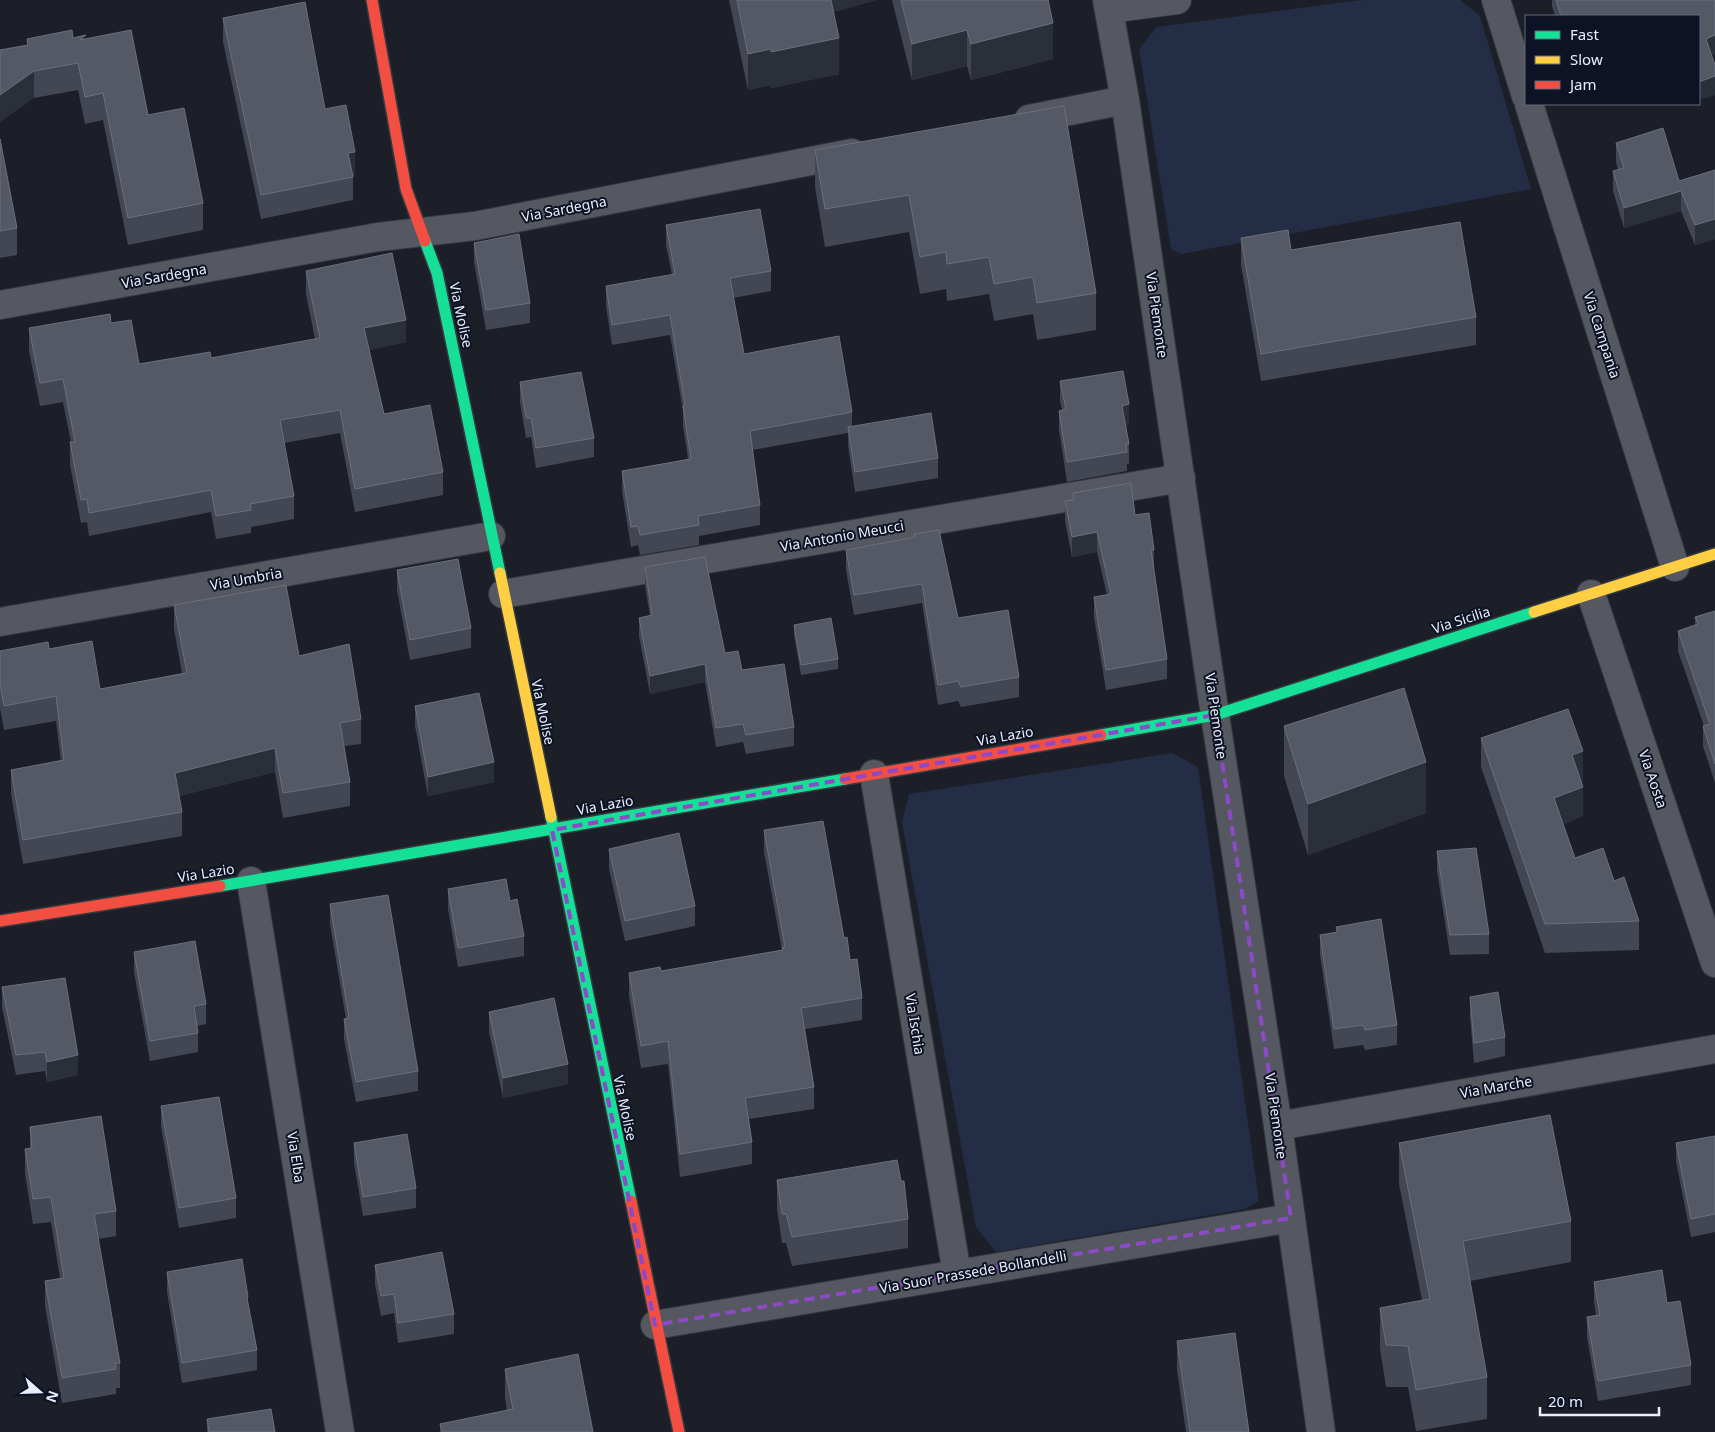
<svg xmlns="http://www.w3.org/2000/svg" width="1715" height="1432" font-family="'Noto Sans',sans-serif">
<rect width="100%" height="100%" fill="#1c1f28"/>
<g fill="#232d46">
<path d="M 1361,0 L 1460,0 L 1480,16 L 1531,189 L 1181,254 L 1171,249 L 1139,49 L 1156,27 Z"/>
<path d="M 1172,753 L 1198,767 L 1259,1201 L 1245,1209 L 996,1252 L 976,1227 L 902,822 L 909,794 Z"/>
</g>
<g fill="none" stroke-linecap="round" stroke-linejoin="round">
<g stroke="#353940" stroke-width="30">
<g id="street">
<path d="M 1107,0 L 1125,100 L 1215,715 L 1278,1126 L 1321,1432"/>
<path d="M 1496,0 L 1526,96"/>
<path d="M 1109,9 L 1177,0"/>
<path d="M 1529,104 L 1675,567"/>
<path d="M 1029,119 L 1125,100"/>
<path d="M 0,305 L 378,237 L 475,226 L 852,153"/>
<path d="M 503,594 L 1181,478"/>
<path d="M 1591,594 L 1715,963"/>
<path d="M 0,622 L 491,536"/>
<path d="M 874,774 L 957,1274"/>
<path d="M 251,881 L 340,1432"/>
<path d="M 1278,1126 L 1715,1049"/>
<path d="M 655,1325 L 1291,1218"/>
</g>
</g>
<g stroke="#353940" stroke-width="14">
<g id="fast">
<path d="M 425,241 L 437,273 L 500,573"/>
<path d="M 1101,735 L 1215,715 L 1534,612"/>
<path d="M 551,817 L 631,1201"/>
<path d="M 220,886 L 845,779"/>
</g>
</g>
<g stroke="#353940" stroke-width="14">
<g id="slow">
<path d="M 500,573 L 551,817"/>
<path d="M 1534,612 L 1715,554"/>
</g>
</g>
<g stroke="#353940" stroke-width="14">
<g id="jam">
<path d="M 372,0 L 406,189 L 425,241"/>
<path d="M 845,779 L 1101,735"/>
<path d="M 0,921 L 220,886"/>
<path d="M 631,1201 L 679,1432"/>
</g>
</g>
<use href="#street" stroke="#555860" stroke-width="28"/>
<use href="#fast" stroke="#16e098" stroke-width="11"/>
<use href="#slow" stroke="#ffcf43" stroke-width="11"/>
<use href="#jam" stroke="#f24e42" stroke-width="11"/>
</g>
<g fill="#424753">
<path d="M 729,0 L 876,0 L 833,12 L 839,74 L 771,88 L 771,85 L 748,90 Z"/>
<path d="M 892,0 L 1048,0 L 1053,59 L 971,80 L 967,66 L 912,80 Z"/>
<path d="M 1552,0 L 1715,0 L 1712,55 L 1715,95 L 1699,100 L 1699,16 L 1555,16 L 1552,6 Z"/>
<path d="M 223,18 L 325,109 L 355,175 L 353,176 L 353,200 L 261,219 L 223,42 Z"/>
<path d="M 73,38 L 86,39 L 148,115 L 203,203 L 203,230 L 128,245 L 103,120 L 85,124 L 78,90 L 34,98 L 27,46 L 27,39 Z"/>
<path d="M 1064,106 L 1096,293 L 1096,330 L 1037,340 L 1033,314 L 994,321 L 989,294 L 947,301 L 946,289 L 920,294 L 909,232 L 825,247 L 815,187 L 815,150 Z"/>
<path d="M 0,139 L 17,228 L 17,255 L 0,258 Z"/>
<path d="M 1616,143 L 1679,181 L 1715,170 L 1715,239 L 1695,245 L 1681,211 L 1624,228 L 1613,191 L 1613,171 L 1618,170 L 1616,162 Z"/>
<path d="M 666,225 L 771,271 L 771,291 L 733,298 L 744,354 L 852,412 L 852,426 L 938,458 L 938,478 L 855,492 L 848,446 L 848,433 L 752,450 L 760,505 L 760,525 L 699,536 L 699,545 L 640,555 L 638,545 L 631,547 L 622,491 L 622,471 L 688,459 L 683,426 L 683,411 L 670,335 L 612,345 L 606,306 L 606,286 L 672,275 L 666,245 Z"/>
<path d="M 1241,238 L 1291,250 L 1476,317 L 1476,345 L 1261,381 L 1241,265 Z"/>
<path d="M 474,243 L 530,303 L 530,323 L 486,330 L 474,262 Z"/>
<path d="M 306,271 L 406,342 L 369,350 L 384,414 L 443,472 L 443,495 L 355,512 L 340,433 L 284,443 L 294,496 L 294,519 L 251,527 L 251,533 L 216,539 L 211,512 L 89,536 L 87,522 L 81,523 L 70,465 L 70,442 L 71,442 L 63,402 L 40,406 L 29,351 L 29,328 L 111,323 L 139,364 L 211,358 L 315,339 L 306,294 Z"/>
<path d="M 1060,381 L 1129,424 L 1126,425 L 1129,444 L 1129,464 L 1127,464 L 1127,471 L 1067,482 L 1059,430 L 1059,411 L 1062,410 L 1060,401 Z"/>
<path d="M 520,382 L 594,438 L 594,457 L 536,468 L 531,437 L 526,438 L 520,402 Z"/>
<path d="M 1073,493 L 1135,515 L 1154,550 L 1154,570 L 1167,659 L 1167,679 L 1106,690 L 1094,617 L 1094,597 L 1107,595 L 1097,552 L 1072,557 L 1065,521 L 1065,501 L 1073,500 Z"/>
<path d="M 914,537 L 958,618 L 1019,677 L 1019,697 L 961,707 L 958,701 L 938,705 L 922,603 L 854,615 L 846,570 L 846,550 Z"/>
<path d="M 645,567 L 742,670 L 794,727 L 794,746 L 746,754 L 743,742 L 716,747 L 705,682 L 650,694 L 639,636 L 639,618 L 650,616 L 645,586 Z"/>
<path d="M 397,570 L 471,628 L 471,648 L 410,660 L 397,590 Z"/>
<path d="M 174,605 L 299,656 L 361,719 L 361,744 L 344,746 L 350,782 L 350,806 L 283,818 L 275,772 L 179,796 L 182,812 L 182,836 L 23,864 L 11,794 L 11,770 L 61,761 L 56,721 L 4,730 L 0,708 L 0,651 L 49,649 L 100,689 L 182,673 L 174,629 Z"/>
<path d="M 1715,611 L 1715,783 L 1703,746 L 1703,726 L 1704,726 L 1678,651 L 1678,631 L 1695,625 L 1695,617 Z"/>
<path d="M 794,625 L 838,659 L 838,669 L 801,675 L 794,635 Z"/>
<path d="M 415,706 L 494,782 L 428,796 L 415,726 Z"/>
<path d="M 1284,726 L 1426,813 L 1308,855 L 1284,776 Z"/>
<path d="M 1481,738 L 1583,780 L 1581,781 L 1583,816 L 1563,824 L 1575,858 L 1614,881 L 1639,921 L 1639,950 L 1545,953 L 1481,767 Z"/>
<path d="M 764,830 L 844,938 L 862,998 L 862,1020 L 805,1029 L 814,1087 L 814,1109 L 749,1119 L 752,1142 L 752,1164 L 680,1177 L 668,1064 L 641,1068 L 629,996 L 629,973 L 661,971 L 782,950 L 764,852 Z"/>
<path d="M 609,849 L 695,906 L 695,926 L 625,941 L 609,869 Z"/>
<path d="M 1437,851 L 1489,934 L 1489,954 L 1450,955 L 1437,871 Z"/>
<path d="M 448,889 L 510,901 L 524,936 L 524,956 L 458,967 L 448,909 Z"/>
<path d="M 330,904 L 418,1071 L 418,1091 L 356,1102 L 344,1039 L 344,1019 L 346,1019 L 330,924 Z"/>
<path d="M 1336,927 L 1397,1025 L 1397,1045 L 1365,1050 L 1363,1045 L 1334,1049 L 1320,955 L 1320,935 L 1336,932 Z"/>
<path d="M 134,952 L 206,1004 L 206,1024 L 197,1026 L 198,1033 L 198,1052 L 150,1061 L 134,972 Z"/>
<path d="M 2,987 L 78,1075 L 47,1082 L 45,1071 L 16,1075 L 2,1007 Z"/>
<path d="M 1470,997 L 1505,1037 L 1505,1056 L 1474,1063 L 1470,1017 Z"/>
<path d="M 489,1012 L 568,1084 L 503,1098 L 489,1032 Z"/>
<path d="M 161,1106 L 236,1198 L 236,1218 L 179,1228 L 161,1126 Z"/>
<path d="M 30,1127 L 116,1211 L 116,1236 L 98,1239 L 120,1363 L 120,1388 L 116,1388 L 116,1394 L 62,1403 L 45,1306 L 45,1281 L 60,1278 L 51,1222 L 33,1224 L 25,1174 L 25,1149 L 30,1149 Z"/>
<path d="M 1715,1136 L 1715,1232 L 1691,1237 L 1676,1161 L 1676,1143 Z"/>
<path d="M 354,1143 L 416,1188 L 416,1208 L 363,1216 L 354,1163 Z"/>
<path d="M 1399,1143 L 1571,1221 L 1571,1262 L 1470,1281 L 1487,1377 L 1487,1419 L 1416,1431 L 1408,1387 L 1386,1387 L 1380,1349 L 1380,1308 L 1422,1300 L 1399,1184 Z"/>
<path d="M 777,1180 L 901,1181 L 908,1219 L 908,1248 L 792,1266 L 786,1243 L 782,1243 L 777,1209 Z"/>
<path d="M 375,1265 L 454,1314 L 454,1334 L 398,1343 L 394,1313 L 381,1316 L 375,1284 Z"/>
<path d="M 167,1272 L 248,1297 L 248,1305 L 257,1350 L 257,1370 L 182,1383 L 167,1292 Z"/>
<path d="M 1594,1282 L 1691,1365 L 1691,1385 L 1598,1401 L 1587,1337 L 1587,1317 L 1596,1315 L 1594,1301 Z"/>
<path d="M 1177,1341 L 1249,1432 L 1186,1432 L 1177,1370 Z"/>
<path d="M 505,1369 L 593,1432 L 440,1432 L 440,1424 L 507,1410 L 505,1398 Z"/>
<path d="M 207,1419 L 275,1432 L 207,1432 Z"/>
</g>
<g fill="#2b2f3a">
<path d="M 826,0 L 876,0 L 826,14 Z"/>
<path d="M 1053,23 L 1053,59 L 971,80 L 971,44 Z"/>
<path d="M 967,30 L 967,66 L 912,80 L 912,44 Z"/>
<path d="M 1715,35 L 1715,54 L 1706,57 L 1706,39 Z"/>
<path d="M 839,38 L 839,74 L 771,88 L 771,52 Z"/>
<path d="M 771,49 L 771,85 L 748,90 L 748,54 Z"/>
<path d="M 34,71 L 34,98 L 0,122 L 0,95 Z"/>
<path d="M 1715,76 L 1715,95 L 1699,100 L 1699,82 Z"/>
<path d="M 355,152 L 355,175 L 348,177 L 348,153 Z"/>
<path d="M 1681,191 L 1681,211 L 1624,228 L 1624,208 Z"/>
<path d="M 1715,219 L 1715,239 L 1695,245 L 1695,225 Z"/>
<path d="M 406,320 L 406,342 L 364,351 L 364,328 Z"/>
<path d="M 1129,404 L 1129,424 L 1122,425 L 1122,406 Z"/>
<path d="M 1097,532 L 1097,552 L 1072,557 L 1072,537 Z"/>
<path d="M 705,664 L 705,682 L 650,694 L 650,676 Z"/>
<path d="M 275,748 L 275,772 L 175,797 L 175,773 Z"/>
<path d="M 1583,751 L 1583,780 L 1572,784 L 1572,755 Z"/>
<path d="M 494,762 L 494,782 L 428,796 L 428,777 Z"/>
<path d="M 1426,762 L 1426,813 L 1308,855 L 1308,804 Z"/>
<path d="M 1583,787 L 1583,816 L 1554,827 L 1554,798 Z"/>
<path d="M 78,1055 L 78,1075 L 47,1082 L 47,1062 Z"/>
<path d="M 568,1064 L 568,1084 L 503,1098 L 503,1078 Z"/>
</g>
<g fill="#545965" stroke="#6b707c">
<path d="M 737,0 L 831,0 L 839,38 L 771,52 L 771,49 L 748,54 Z"/>
<path d="M 901,0 L 1048,0 L 1053,23 L 971,44 L 967,30 L 912,44 Z"/>
<path d="M 1556,0 L 1715,0 L 1715,35 L 1706,39 L 1715,65 L 1715,76 L 1699,82 L 1699,16 L 1561,16 Z"/>
<path d="M 305,2 L 325,109 L 346,105 L 355,152 L 348,153 L 353,177 L 261,195 L 223,18 Z"/>
<path d="M 72,30 L 73,38 L 86,35 L 80,40 L 131,30 L 148,115 L 184,108 L 203,203 L 128,218 L 103,93 L 85,97 L 78,63 L 34,71 L 0,95 L 0,50 L 28,45 L 27,39 Z"/>
<path d="M 1064,106 L 1096,293 L 1037,303 L 1033,277 L 994,284 L 989,257 L 947,264 L 946,252 L 920,257 L 909,195 L 825,209 L 815,150 Z"/>
<path d="M 1663,128 L 1679,181 L 1715,170 L 1715,219 L 1695,225 L 1681,191 L 1624,208 L 1613,171 L 1624,168 L 1616,143 Z"/>
<path d="M 0,139 L 17,228 L 0,231 Z"/>
<path d="M 760,209 L 771,271 L 730,278 L 744,354 L 839,336 L 852,412 L 750,431 L 760,505 L 698,516 L 699,525 L 640,535 L 638,526 L 631,527 L 622,471 L 691,459 L 683,406 L 685,405 L 670,315 L 612,325 L 606,286 L 675,274 L 666,225 Z"/>
<path d="M 1460,222 L 1476,317 L 1261,354 L 1241,238 L 1288,230 L 1291,250 Z"/>
<path d="M 519,234 L 530,303 L 486,310 L 474,243 Z"/>
<path d="M 392,253 L 406,320 L 364,328 L 384,414 L 430,405 L 443,472 L 355,489 L 340,410 L 280,420 L 294,496 L 250,504 L 251,510 L 216,516 L 211,490 L 89,513 L 87,499 L 81,500 L 70,442 L 75,442 L 63,379 L 40,383 L 29,328 L 110,314 L 111,323 L 131,320 L 139,364 L 210,352 L 211,358 L 320,338 L 306,271 Z"/>
<path d="M 1123,371 L 1129,404 L 1122,406 L 1129,444 L 1126,444 L 1127,452 L 1067,462 L 1059,411 L 1066,409 L 1060,381 Z"/>
<path d="M 581,372 L 594,438 L 536,448 L 531,418 L 526,418 L 520,382 Z"/>
<path d="M 931,413 L 938,458 L 855,472 L 848,427 Z"/>
<path d="M 1131,483 L 1135,515 L 1149,513 L 1154,550 L 1151,550 L 1167,659 L 1106,670 L 1094,597 L 1111,594 L 1097,532 L 1072,537 L 1065,501 L 1074,500 L 1073,493 Z"/>
<path d="M 939,530 L 958,618 L 1008,610 L 1019,677 L 961,687 L 958,681 L 938,685 L 922,584 L 854,595 L 846,550 L 915,537 L 914,534 Z"/>
<path d="M 705,557 L 725,653 L 738,651 L 742,670 L 784,664 L 794,727 L 746,735 L 743,724 L 716,728 L 705,664 L 650,676 L 639,618 L 652,615 L 645,567 Z"/>
<path d="M 458,559 L 471,628 L 410,640 L 397,570 Z"/>
<path d="M 286,585 L 299,656 L 349,644 L 361,719 L 340,723 L 350,782 L 283,793 L 275,748 L 175,773 L 182,812 L 23,840 L 11,770 L 64,760 L 56,696 L 4,706 L 0,684 L 0,651 L 48,642 L 49,649 L 92,641 L 100,689 L 187,673 L 174,605 Z"/>
<path d="M 1715,611 L 1715,764 L 1703,726 L 1710,724 L 1678,631 L 1698,624 L 1695,617 Z"/>
<path d="M 831,618 L 838,659 L 801,665 L 794,625 Z"/>
<path d="M 1404,688 L 1426,762 L 1308,804 L 1284,726 Z"/>
<path d="M 479,693 L 494,762 L 428,777 L 415,706 Z"/>
<path d="M 1568,709 L 1583,751 L 1572,755 L 1583,787 L 1554,798 L 1575,858 L 1603,848 L 1614,881 L 1624,877 L 1639,921 L 1545,924 L 1481,738 Z"/>
<path d="M 823,821 L 844,938 L 847,937 L 850,960 L 857,959 L 862,998 L 801,1008 L 814,1087 L 745,1098 L 752,1142 L 680,1154 L 668,1041 L 641,1046 L 629,973 L 660,967 L 661,971 L 783,950 L 782,947 L 785,947 L 764,830 Z"/>
<path d="M 679,833 L 695,906 L 625,921 L 609,849 Z"/>
<path d="M 1476,848 L 1489,934 L 1450,935 L 1437,851 Z"/>
<path d="M 506,879 L 510,901 L 517,899 L 524,936 L 458,948 L 448,889 Z"/>
<path d="M 388,895 L 418,1071 L 356,1082 L 344,1019 L 349,1018 L 330,904 Z"/>
<path d="M 1381,919 L 1397,1025 L 1365,1030 L 1363,1025 L 1334,1029 L 1320,935 L 1338,932 L 1336,927 Z"/>
<path d="M 195,941 L 206,1004 L 194,1006 L 198,1033 L 150,1041 L 134,952 Z"/>
<path d="M 65,978 L 78,1055 L 47,1062 L 45,1052 L 16,1055 L 2,987 Z"/>
<path d="M 1498,992 L 1505,1037 L 1474,1043 L 1470,997 Z"/>
<path d="M 554,998 L 568,1064 L 503,1078 L 489,1012 Z"/>
<path d="M 219,1097 L 236,1198 L 179,1208 L 161,1106 Z"/>
<path d="M 1550,1115 L 1571,1221 L 1463,1241 L 1487,1377 L 1416,1390 L 1408,1346 L 1386,1345 L 1380,1308 L 1430,1299 L 1399,1143 Z"/>
<path d="M 101,1116 L 116,1211 L 94,1214 L 120,1363 L 115,1363 L 116,1369 L 62,1378 L 45,1281 L 64,1278 L 51,1197 L 33,1199 L 25,1149 L 32,1148 L 30,1127 Z"/>
<path d="M 407,1134 L 416,1188 L 363,1197 L 354,1143 Z"/>
<path d="M 1715,1136 L 1715,1214 L 1691,1219 L 1676,1143 Z"/>
<path d="M 897,1160 L 901,1181 L 904,1181 L 908,1219 L 792,1237 L 786,1214 L 782,1214 L 777,1180 Z"/>
<path d="M 442,1252 L 454,1314 L 398,1323 L 394,1294 L 381,1296 L 375,1265 Z"/>
<path d="M 242,1259 L 248,1297 L 247,1298 L 257,1350 L 182,1363 L 167,1272 Z"/>
<path d="M 1662,1270 L 1667,1303 L 1680,1301 L 1691,1365 L 1598,1381 L 1587,1317 L 1600,1315 L 1594,1282 Z"/>
<path d="M 1235,1333 L 1249,1432 L 1190,1432 L 1177,1341 Z"/>
<path d="M 578,1354 L 593,1432 L 442,1432 L 440,1424 L 513,1409 L 505,1369 Z"/>
<path d="M 271,1409 L 275,1432 L 209,1432 L 207,1419 Z"/>
</g>
<path fill="none" stroke="#8c49c8" stroke-width="4" stroke-dasharray="10 6" stroke-linejoin="round" d="M 1215,715 L 1291,1218 L 655,1325 L 552,830 Z"/>
<g text-anchor="middle" stroke-width="4" stroke-linejoin="round" paint-order="stroke">
<g font-size="14" fill="#e9eefb" stroke="#0d1324">
<text transform="translate(564 209) rotate(-11)" y="5">Via Sardegna</text>
<text transform="translate(164 276) rotate(-10)" y="5">Via Sardegna</text>
<text transform="translate(461 315) rotate(78)" y="5">Via Molise</text>
<text transform="translate(1157 315) rotate(82)" y="5">Via Piemonte</text>
<text transform="translate(1602 335) rotate(72)" y="5">Via Campania</text>
<text transform="translate(842 536) rotate(-10)" y="5">Via Antonio Meucci</text>
<text transform="translate(246 579) rotate(-10)" y="5">Via Umbria</text>
<text transform="translate(1461 620) rotate(-18)" y="5">Via Sicilia</text>
<text transform="translate(543 712) rotate(78)" y="5">Via Molise</text>
<text transform="translate(1216 716) rotate(82)" y="5">Via Piemonte</text>
<text transform="translate(1005 736) rotate(-10)" y="5">Via Lazio</text>
<text transform="translate(1653 779) rotate(71)" y="5">Via Aosta</text>
<text transform="translate(605 805) rotate(-10)" y="5">Via Lazio</text>
<text transform="translate(206 873) rotate(-9)" y="5">Via Lazio</text>
<text transform="translate(915 1024) rotate(81)" y="5">Via Ischia</text>
<text transform="translate(1496 1087) rotate(-10)" y="5">Via Marche</text>
<text transform="translate(625 1108) rotate(78)" y="5">Via Molise</text>
<text transform="translate(1276 1116) rotate(82)" y="5">Via Piemonte</text>
<text transform="translate(296 1157) rotate(81)" y="5">Via Elba</text>
<text transform="translate(973 1272) rotate(-10)" y="5">Via Suor Prassede Bollandelli</text>
</g>
</g>
<rect x="1525" y="15" width="175" height="90" fill="#0d1324" stroke="#656b7a"/>
<rect x="1535" y="31" width="25" height="8" fill="#16e098" stroke="#656b7a"/>
<text x="1570" y="40" font-size="15" fill="#e9eefb">Fast</text>
<rect x="1535" y="56" width="25" height="8" fill="#ffcf43" stroke="#656b7a"/>
<text x="1570" y="65" font-size="15" fill="#e9eefb">Slow</text>
<rect x="1535" y="81" width="25" height="8" fill="#f24e42" stroke="#656b7a"/>
<text x="1570" y="90" font-size="15" fill="#e9eefb">Jam</text>
<g transform="translate(40 1392) rotate(110)" stroke="#0d1324" stroke-width="4" paint-order="stroke">
<path d="M0-4L9 19L0 12L-9 19Z" fill="#e9eefb"/>
<text y="-8" font-size="14" font-weight="bold" text-anchor="middle" fill="#e9eefb">N</text>
</g>
<path d="M1540 1407v8h119v-8" fill="none" stroke="#e9eefb" stroke-width="2.5"/>
<text x="1548" y="1407" font-size="15" fill="#e9eefb" stroke="#0d1324" stroke-width="4" paint-order="stroke">20 m</text>
</svg>
